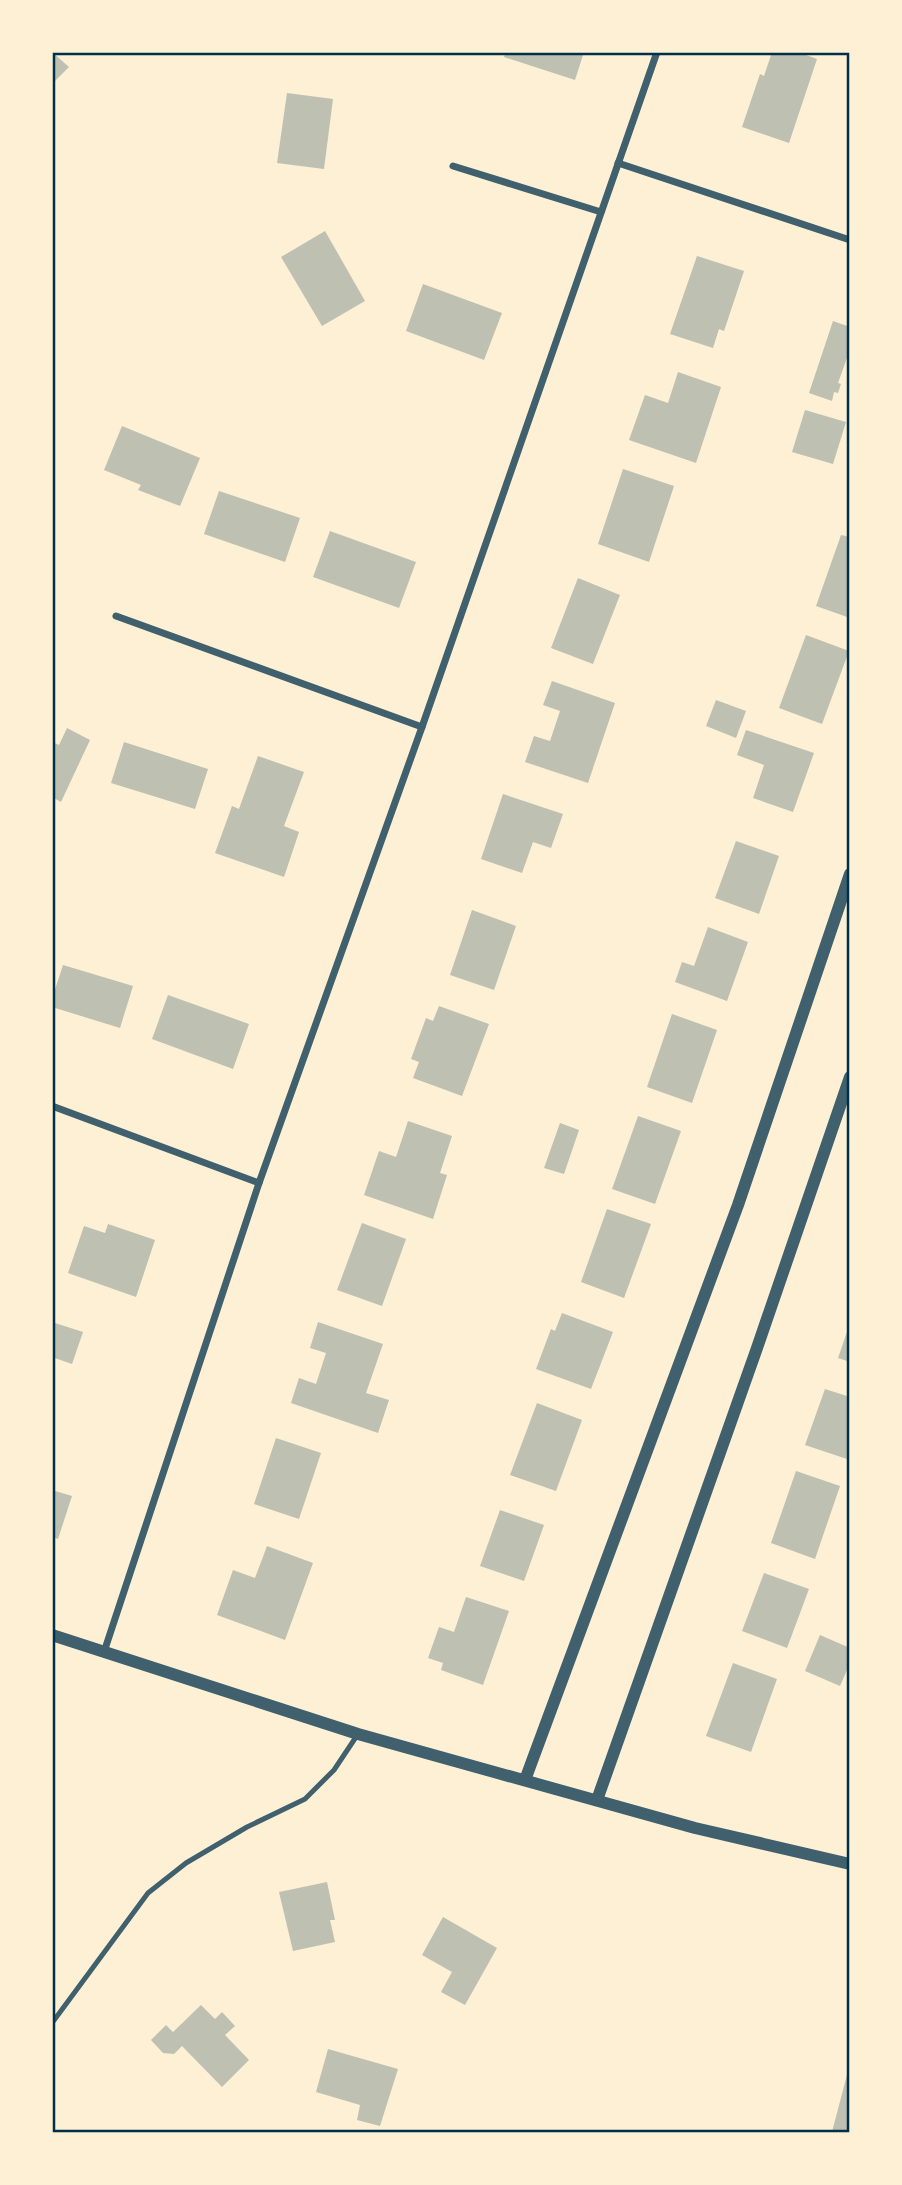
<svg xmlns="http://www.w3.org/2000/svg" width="902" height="2185" font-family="'PT Sans Narrow',sans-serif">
<rect width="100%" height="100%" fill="#fdf0d5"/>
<g fill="#bec0b2">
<path d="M 52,52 L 69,67 L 52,84 Z"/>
<path d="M 506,52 L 584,52 L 575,80 L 504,57 Z"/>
<path d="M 772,52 L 798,52 L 817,59 L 789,143 L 742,127 L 760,74 L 764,76 Z"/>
<path d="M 287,93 L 333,99 L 324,169 L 277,163 Z"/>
<path d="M 325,231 L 365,301 L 322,326 L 281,257 Z"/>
<path d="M 697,256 L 744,271 L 724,331 L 719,329 L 713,348 L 670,334 Z"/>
<path d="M 423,284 L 502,313 L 484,360 L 406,331 Z"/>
<path d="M 833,321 L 850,327 L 850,356 L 848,355 L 838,383 L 841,384 L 838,393 L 834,392 L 832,401 L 809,393 Z"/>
<path d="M 678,372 L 721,387 L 696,463 L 629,440 L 645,395 L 668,403 Z"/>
<path d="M 805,410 L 846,422 L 833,464 L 792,452 Z"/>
<path d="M 122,426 L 200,458 L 180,506 L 138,490 L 141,485 L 104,470 Z"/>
<path d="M 623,469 L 674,486 L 649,562 L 598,544 Z"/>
<path d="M 219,491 L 300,518 L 285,562 L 204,534 Z"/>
<path d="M 330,531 L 416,562 L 399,608 L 313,577 Z"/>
<path d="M 841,535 L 850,537 L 850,618 L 816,606 Z"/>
<path d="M 578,578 L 620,595 L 593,664 L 551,648 Z"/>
<path d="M 806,635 L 849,651 L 822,724 L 779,708 Z"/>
<path d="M 552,681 L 615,703 L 588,783 L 525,762 L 534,736 L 550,741 L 560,711 L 543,705 Z"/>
<path d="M 716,700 L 746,711 L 736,738 L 706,726 Z"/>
<path d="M 67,728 L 90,740 L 61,802 L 52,797 L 52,742 L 59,745 Z"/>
<path d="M 746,730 L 814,753 L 793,812 L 753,798 L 764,765 L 737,755 Z"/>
<path d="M 124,742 L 208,769 L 195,809 L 111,783 Z"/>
<path d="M 258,756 L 304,772 L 284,826 L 299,832 L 284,877 L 215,853 L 232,806 L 239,809 Z"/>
<path d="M 503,794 L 563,814 L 551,848 L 533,842 L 522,873 L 481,859 Z"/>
<path d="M 736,841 L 779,856 L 759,914 L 715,898 Z"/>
<path d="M 472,910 L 516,926 L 494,990 L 450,975 Z"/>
<path d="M 708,927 L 748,942 L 727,1001 L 675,982 L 682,962 L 694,966 Z"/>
<path d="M 63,965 L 133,986 L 120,1028 L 52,1007 L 52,999 Z"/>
<path d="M 168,995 L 249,1024 L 233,1069 L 152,1039 Z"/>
<path d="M 439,1006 L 489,1024 L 462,1096 L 413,1078 L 419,1062 L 411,1059 L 426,1018 L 433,1021 Z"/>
<path d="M 672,1014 L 717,1030 L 692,1103 L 647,1087 Z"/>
<path d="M 638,1116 L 681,1131 L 655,1204 L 612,1189 Z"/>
<path d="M 408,1121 L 452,1136 L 440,1173 L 447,1175 L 433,1219 L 364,1195 L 379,1151 L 396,1157 Z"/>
<path d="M 560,1123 L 579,1130 L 564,1174 L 544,1168 Z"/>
<path d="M 607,1209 L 651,1224 L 624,1298 L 581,1282 Z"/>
<path d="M 362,1223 L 406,1239 L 382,1306 L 337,1290 Z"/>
<path d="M 108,1224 L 155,1240 L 136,1297 L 68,1273 L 84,1226 L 105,1233 Z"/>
<path d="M 562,1313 L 613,1332 L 591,1389 L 536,1369 L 551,1329 L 555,1331 Z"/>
<path d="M 52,1322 L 83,1332 L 72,1364 L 52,1357 Z"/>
<path d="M 318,1322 L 383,1344 L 366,1393 L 389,1400 L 378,1433 L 291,1403 L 299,1378 L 316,1384 L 326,1353 L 310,1348 Z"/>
<path d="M 849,1326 L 850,1326 L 850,1362 L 838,1358 Z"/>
<path d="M 825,1389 L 850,1397 L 850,1451 L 847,1459 L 805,1445 Z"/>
<path d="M 537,1403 L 582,1420 L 556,1491 L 510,1475 Z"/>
<path d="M 276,1438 L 321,1453 L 299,1519 L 254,1504 Z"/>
<path d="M 796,1471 L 840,1486 L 815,1559 L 771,1543 Z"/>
<path d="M 52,1490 L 72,1496 L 58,1539 L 52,1537 Z"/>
<path d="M 500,1510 L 544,1525 L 524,1581 L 480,1566 Z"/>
<path d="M 267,1546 L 313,1563 L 285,1640 L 217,1615 L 233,1570 L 255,1578 Z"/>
<path d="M 764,1573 L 809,1589 L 787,1648 L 742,1631 Z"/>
<path d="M 466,1597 L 509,1611 L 483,1685 L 441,1670 L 443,1663 L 428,1658 L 439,1627 L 454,1632 Z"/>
<path d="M 820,1635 L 850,1648 L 850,1663 L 840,1686 L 805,1671 Z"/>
<path d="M 733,1663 L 777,1679 L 751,1752 L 706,1736 Z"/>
<path d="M 327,1882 L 335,1920 L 330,1920 L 335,1942 L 293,1951 L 279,1892 Z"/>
<path d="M 443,1917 L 497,1948 L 465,2005 L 441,1992 L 452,1972 L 422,1955 Z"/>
<path d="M 201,2005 L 215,2019 L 222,2012 L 235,2026 L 225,2035 L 249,2060 L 222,2087 L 182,2046 L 174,2054 L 163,2053 L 151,2040 L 166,2025 L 173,2032 Z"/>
<path d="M 328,2049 L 398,2069 L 380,2126 L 357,2120 L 360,2105 L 316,2092 Z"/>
<path d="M 849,2067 L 850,2132 L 832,2132 Z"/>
</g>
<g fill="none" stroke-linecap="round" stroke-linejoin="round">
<path stroke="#3f606c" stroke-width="5" d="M 52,2023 L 148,1893 L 186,1863 L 247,1827 L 305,1799 L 334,1770 L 358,1734"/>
<g stroke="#3f606c" stroke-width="7">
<path d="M 618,163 L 850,240"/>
<path d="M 453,166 L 601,212"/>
<path d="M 116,616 L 422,727"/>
<path d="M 52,1106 L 259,1183"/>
<path d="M 104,1652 L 259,1183 L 422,727 L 657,52"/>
</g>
<g stroke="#3f606c" stroke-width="12">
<path d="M 52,1635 L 358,1734 L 695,1828 L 850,1864"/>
<path d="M 525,1780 L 738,1205 L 850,874"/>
<path d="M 597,1800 L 757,1348 L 850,1077"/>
</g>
</g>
<rect width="902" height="2185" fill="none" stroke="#fdf0d5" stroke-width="108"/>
<rect x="54" y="54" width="794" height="2077" fill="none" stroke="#003049" stroke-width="2.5"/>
</svg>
